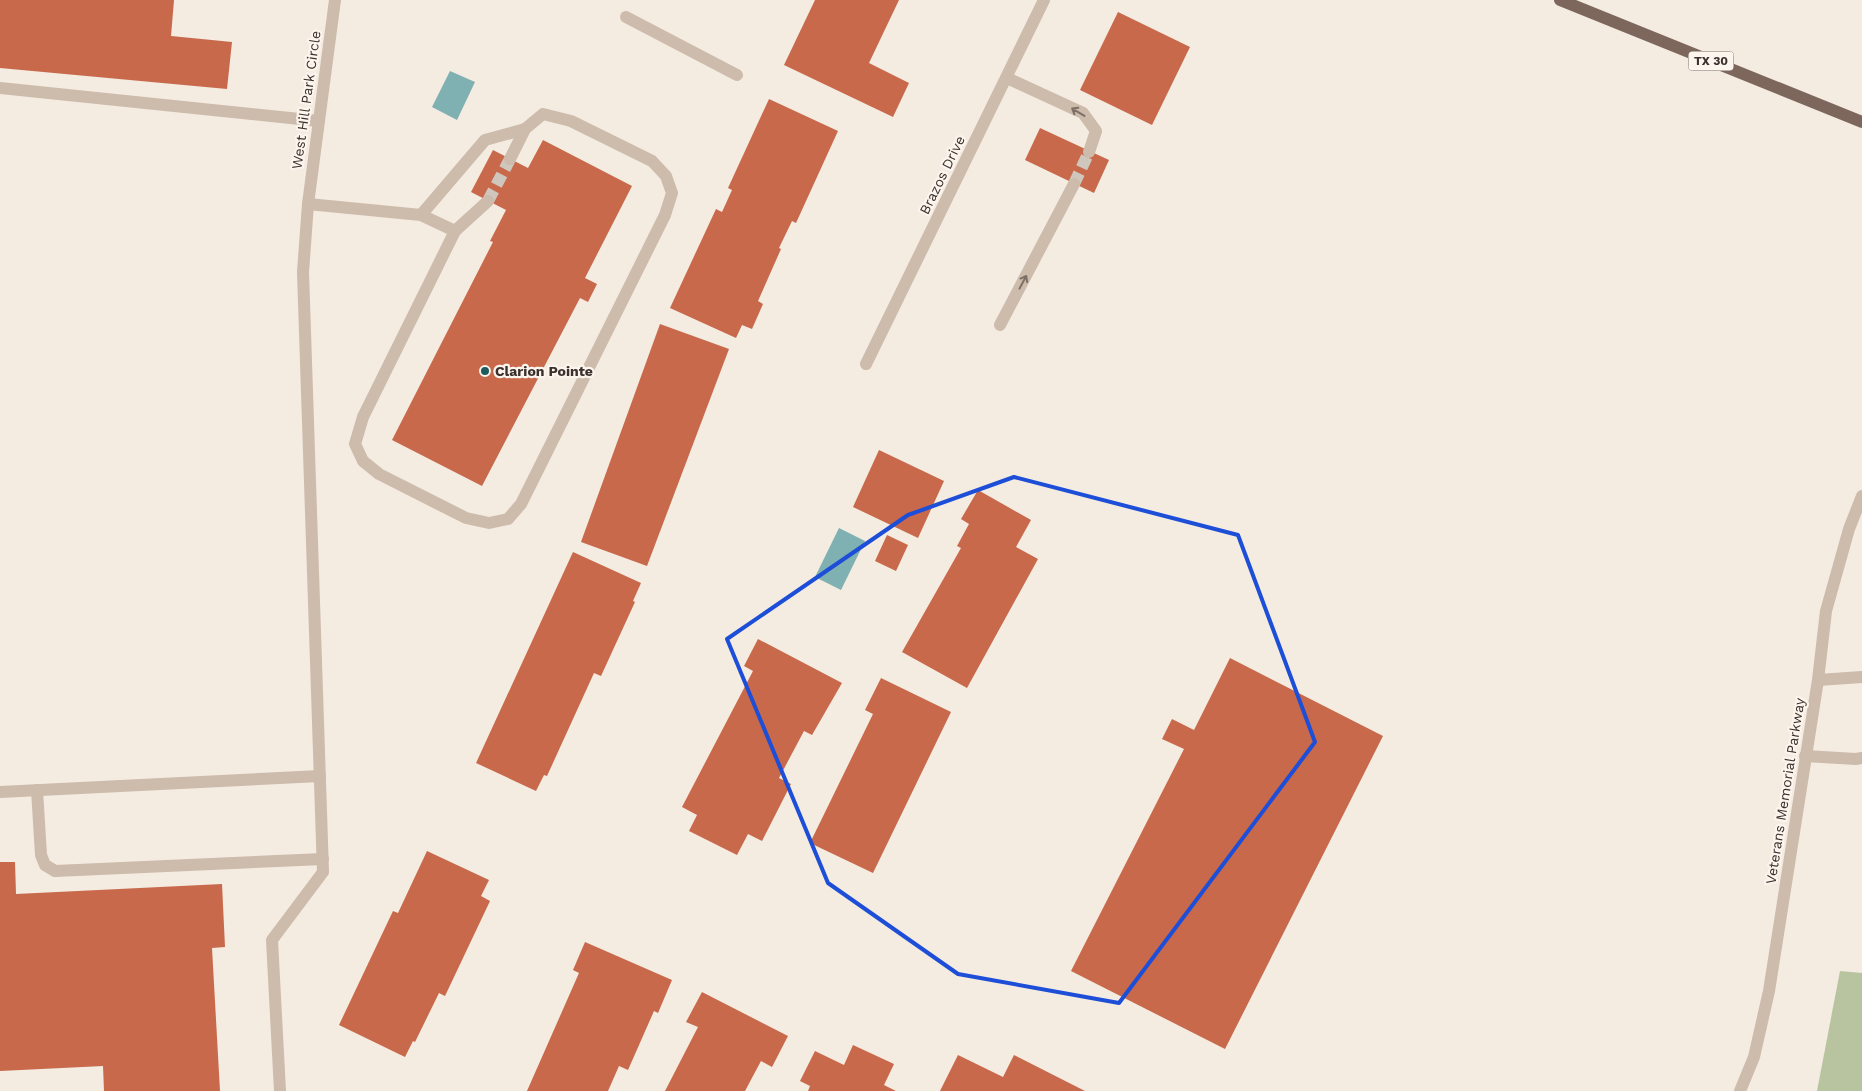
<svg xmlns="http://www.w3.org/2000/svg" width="1862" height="1091" font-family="'Work Sans',sans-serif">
<rect width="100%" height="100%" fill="#f4ebe1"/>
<path fill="#b8c4a0" d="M 1840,971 L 1862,973 L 1862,1091 L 1817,1091 Z"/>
<g fill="#7fb0b2">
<path d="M 450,71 L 475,82 L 457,120 L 432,107 Z"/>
<path d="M 839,528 L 865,541 L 841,590 L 815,577 Z"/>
</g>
<g fill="#c8694b">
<path d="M 0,0 L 174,0 L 171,36 L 232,42 L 227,89 L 0,68 Z"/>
<path d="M 815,0 L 899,0 L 869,63 L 909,83 L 893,117 L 784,65 Z"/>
<path d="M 1118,12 L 1190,47 L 1152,125 L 1080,90 Z"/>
<path d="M 769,99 L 838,131 L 796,223 L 792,221 L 779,248 L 781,249 L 758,301 L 763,304 L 752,329 L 742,325 L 736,338 L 670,308 L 716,209 L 722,212 L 732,190 L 728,188 Z"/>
<path d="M 1040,128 L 1109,160 L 1094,193 L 1025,160 Z"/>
<path d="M 543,140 L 632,186 L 585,278 L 597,284 L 588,302 L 580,298 L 482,486 L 392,440 L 493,242 L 490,241 L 506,210 L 471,192 L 493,150 L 528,168 Z"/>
<path d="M 660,324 L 729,349 L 647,566 L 581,542 Z"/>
<path d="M 879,450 L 944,481 L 918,538 L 853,507 Z"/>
<path d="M 978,490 L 1031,520 L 1016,547 L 1038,559 L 967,688 L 902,652 L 961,548 L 957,546 L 969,524 L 961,519 Z"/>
<path d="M 887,535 L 908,545 L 896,571 L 875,561 Z"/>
<path d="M 573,552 L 641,583 L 633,601 L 635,602 L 601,676 L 594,673 L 547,776 L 544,775 L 536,791 L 476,763 Z"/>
<path d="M 758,639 L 842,683 L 812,735 L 804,731 L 779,778 L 791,784 L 762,841 L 748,834 L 737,855 L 689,831 L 697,815 L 682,807 L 753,671 L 744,666 Z"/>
<path d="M 1230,658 L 1383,736 L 1225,1049 L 1071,971 L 1184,749 L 1162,739 L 1172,719 L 1194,730 Z"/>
<path d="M 881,678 L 951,712 L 873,873 L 810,843 L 873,714 L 865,710 Z"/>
<path d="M 427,851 L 489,880 L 481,896 L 490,901 L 445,996 L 439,993 L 415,1042 L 413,1041 L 405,1057 L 339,1025 L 393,911 L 398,913 Z"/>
<path d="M 0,862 L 15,862 L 16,894 L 222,884 L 225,947 L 212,948 L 220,1091 L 104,1091 L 103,1066 L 0,1071 Z"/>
<path d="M 585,942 L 672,980 L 658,1013 L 654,1011 L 628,1070 L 619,1066 L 608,1091 L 527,1091 L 579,973 L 573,970 Z"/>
<path d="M 702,992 L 788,1036 L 772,1067 L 761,1061 L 745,1091 L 665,1091 L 698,1027 L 686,1022 Z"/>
<path d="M 853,1045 L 894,1064 L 884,1085 L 896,1091 L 808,1091 L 810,1086 L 800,1081 L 815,1051 L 844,1065 Z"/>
<path d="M 958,1055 L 1003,1077 L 1014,1055 L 1085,1091 L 940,1091 Z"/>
</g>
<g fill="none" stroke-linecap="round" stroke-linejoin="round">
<g stroke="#cfc6bd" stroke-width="12" stroke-dasharray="12 6" stroke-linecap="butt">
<path d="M 1074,184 L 1089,152"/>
<path d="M 488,201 L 510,159"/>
</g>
<g stroke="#cdbbac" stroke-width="12">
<path d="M 626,17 L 737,75"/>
<path d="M 1007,78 L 1083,113 L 1096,131 L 1089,152"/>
<path d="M 0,88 L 319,121"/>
<path d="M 308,204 L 335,0"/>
<path d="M 421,215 L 485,140 L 525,129"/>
<path d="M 455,231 L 488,201"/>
<path d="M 1000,325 L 1074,184"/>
<path d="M 866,364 L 1044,0"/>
<path d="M 1818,680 L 1862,677"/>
<path d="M 1805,756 L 1856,759 L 1862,758"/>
<path d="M 37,790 L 41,855 L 45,865 L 55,871 L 323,859"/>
<path d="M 0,792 L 320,776"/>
<path d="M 280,1091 L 272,940 L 323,872 L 303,272 L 308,204 L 421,215 L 455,231 L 363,417 L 355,444 L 363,461 L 379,474 L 466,518 L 489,523 L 508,519 L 521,504 L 665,215 L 672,193 L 666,176 L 652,161 L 571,121 L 543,114 L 525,129 L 510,159"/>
<path d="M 1740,1091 L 1754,1057 L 1769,991 L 1818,680 L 1826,611 L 1849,529 L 1862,496"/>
</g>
<path stroke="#7d675c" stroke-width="12" d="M 1560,0 L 1862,122"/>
</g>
<defs><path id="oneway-shaft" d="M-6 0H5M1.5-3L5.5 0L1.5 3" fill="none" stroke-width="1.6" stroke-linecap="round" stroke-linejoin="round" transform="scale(1.25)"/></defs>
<g stroke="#7d6f65">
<use href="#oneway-shaft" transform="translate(1078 112) rotate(-149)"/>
<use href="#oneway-shaft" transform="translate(1023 282) rotate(-62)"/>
</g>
<path fill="none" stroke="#1d4ed8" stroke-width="4" stroke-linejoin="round" d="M 1014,477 L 1238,535 L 1315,742 L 1119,1003 L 958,974 L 828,883 L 727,639 L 908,515 Z"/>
<circle fill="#1f5a5e" stroke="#fbf5ee" stroke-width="2" cx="485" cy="371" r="5"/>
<g text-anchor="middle" stroke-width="4.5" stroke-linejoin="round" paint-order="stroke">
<rect fill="#fbf5ee" stroke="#756b66" stroke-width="1" x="1688.5" y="51.5" width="45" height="19" rx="4"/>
<g font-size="12" font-weight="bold" fill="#3b302b">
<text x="1711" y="65">TX 30</text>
</g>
<g font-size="14" fill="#3b302b" stroke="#fbf5ee">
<text transform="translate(306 100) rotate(-82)" y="5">West Hill Park Circle</text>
<text transform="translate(942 175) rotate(-64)" y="5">Brazos Drive</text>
<text transform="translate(1785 791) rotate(-81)" y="5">Veterans Memorial Parkway</text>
</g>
<g font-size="14" font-weight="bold" fill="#3b302b" stroke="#fbf5ee" text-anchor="start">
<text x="495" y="376">Clarion Pointe</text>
</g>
</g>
</svg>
